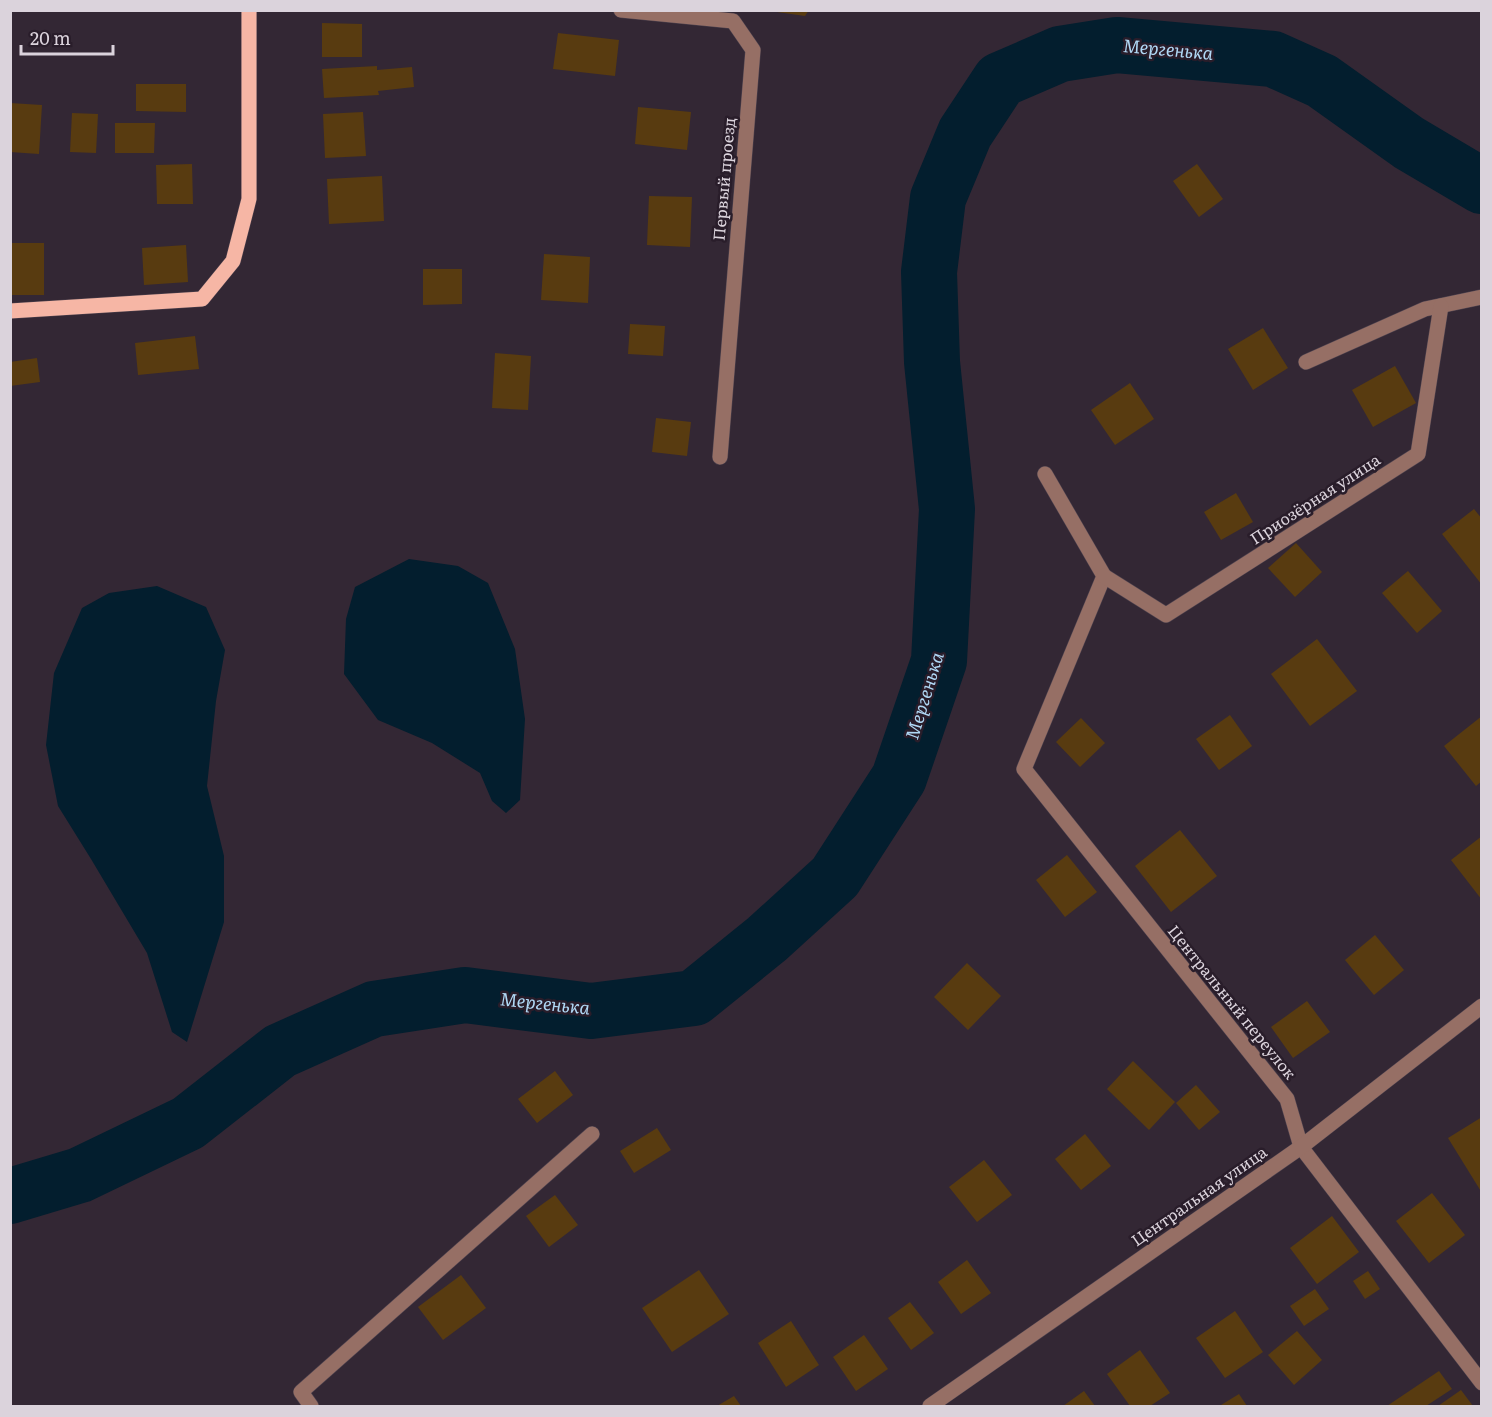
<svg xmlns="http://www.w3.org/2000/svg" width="1492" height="1417" font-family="Literata,serif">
<rect width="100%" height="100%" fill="#332734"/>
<g fill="#031e2e">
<path d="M 409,559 L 458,566 L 488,583 L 515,649 L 525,719 L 520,800 L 506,813 L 492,801 L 480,773 L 432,743 L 378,720 L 344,674 L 346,619 L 355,587 Z"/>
<path d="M 157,586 L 206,607 L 225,650 L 216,701 L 207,786 L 224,856 L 224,922 L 187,1042 L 172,1032 L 147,953 L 91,859 L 58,806 L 46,745 L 54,673 L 82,608 L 109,593 Z"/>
</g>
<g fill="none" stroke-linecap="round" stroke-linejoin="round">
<path stroke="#031e2e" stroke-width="56" d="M 10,1196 L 80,1175 L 188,1123 L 280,1051 L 374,1009 L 465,995 L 591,1011 L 694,998 L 767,939 L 835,877 L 899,778 L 939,661 L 947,509 L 932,362 L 929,272 L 938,198 L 965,133 L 1000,80 L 1060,54 L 1117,45 L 1273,59 L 1322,81 L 1409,143 L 1482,186"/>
</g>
<g fill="#583b10">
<path d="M 777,10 L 809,10 L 805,16 L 777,12 Z"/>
<path d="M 322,23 L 362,24 L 362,57 L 322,57 Z"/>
<path d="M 558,33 L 619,40 L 615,76 L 553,69 Z"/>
<path d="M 377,66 L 377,70 L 412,67 L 414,87 L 378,91 L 379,95 L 324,98 L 322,69 Z"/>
<path d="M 136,84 L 186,84 L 186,112 L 136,111 Z"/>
<path d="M 10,103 L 42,105 L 39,154 L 10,152 Z"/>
<path d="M 638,107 L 691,112 L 687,150 L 635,144 Z"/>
<path d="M 363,112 L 366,156 L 325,158 L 323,114 Z"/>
<path d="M 72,113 L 98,114 L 96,153 L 70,152 Z"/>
<path d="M 115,123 L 155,123 L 154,153 L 115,153 Z"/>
<path d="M 192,164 L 193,204 L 157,204 L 156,165 Z"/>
<path d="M 1197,164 L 1223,199 L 1199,217 L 1173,181 Z"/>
<path d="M 382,176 L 384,221 L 329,224 L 327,179 Z"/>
<path d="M 649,196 L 692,197 L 690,247 L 647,245 Z"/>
<rect x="10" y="243" width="34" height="52"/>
<path d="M 186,245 L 188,282 L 144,285 L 142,248 Z"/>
<path d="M 544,254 L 590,257 L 588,303 L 541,300 Z"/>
<path d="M 423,269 L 462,269 L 462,304 L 423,305 Z"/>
<path d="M 630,324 L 665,326 L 663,356 L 628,354 Z"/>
<path d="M 1263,328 L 1288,368 L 1253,390 L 1228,349 Z"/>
<path d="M 195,336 L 199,369 L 138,375 L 135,343 Z"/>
<path d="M 495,353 L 531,356 L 528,410 L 492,408 Z"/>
<path d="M 37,358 L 40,382 L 10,386 L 10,362 Z"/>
<path d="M 1395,366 L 1416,403 L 1373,427 L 1352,390 Z"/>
<path d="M 1130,383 L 1154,419 L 1115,445 L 1091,410 Z"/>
<path d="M 656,418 L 691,422 L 687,456 L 652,452 Z"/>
<path d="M 1236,493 L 1253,522 L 1221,540 L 1204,512 Z"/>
<path d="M 1474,509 L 1482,519 L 1482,585 L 1442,534 Z"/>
<path d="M 1296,543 L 1322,572 L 1295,597 L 1268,568 Z"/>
<path d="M 1408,571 L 1442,611 L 1417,633 L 1382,593 Z"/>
<path d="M 1317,639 L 1357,691 L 1310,726 L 1271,674 Z"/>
<path d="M 1230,715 L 1252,746 L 1219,770 L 1196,739 Z"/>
<path d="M 1482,716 L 1482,781 L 1476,786 L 1444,746 Z"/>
<path d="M 1081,718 L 1105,743 L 1080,767 L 1056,742 Z"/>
<path d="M 1180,830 L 1217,876 L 1171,912 L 1135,866 Z"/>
<path d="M 1482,836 L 1482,900 L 1451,860 Z"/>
<path d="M 1067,855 L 1097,892 L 1065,917 L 1036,880 Z"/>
<path d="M 1375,935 L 1404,970 L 1374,995 L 1345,960 Z"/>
<path d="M 967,963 L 1001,996 L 968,1030 L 934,997 Z"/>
<path d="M 1307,1001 L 1330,1032 L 1293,1058 L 1271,1027 Z"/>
<path d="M 1133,1061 L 1175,1102 L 1149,1130 L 1107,1089 Z"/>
<path d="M 555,1071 L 573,1095 L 537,1123 L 518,1099 Z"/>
<path d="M 1196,1085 L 1220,1112 L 1199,1130 L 1176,1103 Z"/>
<path d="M 1482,1117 L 1482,1193 L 1448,1138 Z"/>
<path d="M 657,1128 L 671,1150 L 634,1173 L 620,1151 Z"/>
<path d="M 1085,1134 L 1111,1166 L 1081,1190 L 1055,1159 Z"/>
<path d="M 984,1160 L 1012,1195 L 977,1222 L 949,1187 Z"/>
<path d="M 1432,1193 L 1465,1235 L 1429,1263 L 1396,1221 Z"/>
<path d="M 555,1195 L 578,1225 L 549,1247 L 526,1216 Z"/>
<path d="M 1332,1216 L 1359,1252 L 1317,1284 L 1290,1248 Z"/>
<path d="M 967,1260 L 991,1293 L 961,1314 L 938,1282 Z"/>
<path d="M 699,1270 L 729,1314 L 672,1352 L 642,1308 Z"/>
<path d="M 1368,1271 L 1380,1289 L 1365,1299 L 1353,1281 Z"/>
<path d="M 461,1275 L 486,1308 L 443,1340 L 418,1307 Z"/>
<path d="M 1315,1289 L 1329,1309 L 1304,1326 L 1290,1306 Z"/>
<path d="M 910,1302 L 934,1333 L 911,1350 L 888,1318 Z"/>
<path d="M 1235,1311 L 1263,1352 L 1225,1378 L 1196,1338 Z"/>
<path d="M 791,1321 L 819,1365 L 786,1387 L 758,1343 Z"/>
<path d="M 1297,1331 L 1322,1360 L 1294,1385 L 1268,1355 Z"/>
<path d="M 864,1335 L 888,1369 L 856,1391 L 833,1357 Z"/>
<path d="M 1140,1350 L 1170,1393 L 1150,1406 L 1130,1406 L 1107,1374 Z"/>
<path d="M 1439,1371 L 1452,1389 L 1426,1406 L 1387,1406 Z"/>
<path d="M 1461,1390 L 1473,1406 L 1438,1406 Z"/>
<path d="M 1084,1391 L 1095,1406 L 1063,1406 Z"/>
<path d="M 1239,1394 L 1247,1406 L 1222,1406 L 1221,1405 Z"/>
<path d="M 734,1396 L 741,1406 L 717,1406 Z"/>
</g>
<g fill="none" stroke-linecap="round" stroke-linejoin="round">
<g stroke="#4e434f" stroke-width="16">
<g id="minor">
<path d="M 621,10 L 733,21 L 753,50 L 720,457"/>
<path d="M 1306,362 L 1425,309 L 1482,297"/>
<path d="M 1045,474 L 1104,576 L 1024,769 L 1287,1099 L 1301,1147 L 1482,1383"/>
<path d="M 1104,576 L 1166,615 L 1418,454 L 1441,306"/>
<path d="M 311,1406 L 301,1392 L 592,1134"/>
<path d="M 930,1406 L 1301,1147 L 1482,1006"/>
</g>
</g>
<g stroke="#4e434f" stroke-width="16">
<path id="major" d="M 10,311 L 202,299 L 233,261 L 249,199 L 249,10"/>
</g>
<use href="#minor" stroke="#966f65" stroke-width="15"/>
<use href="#major" stroke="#f6b6a5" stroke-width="15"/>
</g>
<g text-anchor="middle" stroke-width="5" stroke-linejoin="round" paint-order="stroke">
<g font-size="16" fill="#dbd3dc" stroke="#291d2a">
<text transform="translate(724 179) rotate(-85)" y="6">Первый проезд</text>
<text transform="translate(1315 499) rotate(-33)" y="6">Приозёрная улица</text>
<text transform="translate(1232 1002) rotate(51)" y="6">Центральный переулок</text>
<text transform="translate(1199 1196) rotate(-35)" y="6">Центральная улица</text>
</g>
<g font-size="18" font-style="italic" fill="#b0d8f5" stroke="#291d2a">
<text transform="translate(1168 50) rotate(5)" y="6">Мергенька</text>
<text transform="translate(925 696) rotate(-73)" y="6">Мергенька</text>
<text transform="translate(545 1004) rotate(6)" y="6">Мергенька</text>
</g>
</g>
<rect width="1492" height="1417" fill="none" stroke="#dbd3dc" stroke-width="24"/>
<path d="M21 45v9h92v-9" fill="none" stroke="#dbd3dc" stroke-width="3"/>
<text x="30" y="45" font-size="18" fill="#dbd3dc" stroke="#291d2a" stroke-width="4.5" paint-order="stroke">20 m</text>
</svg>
